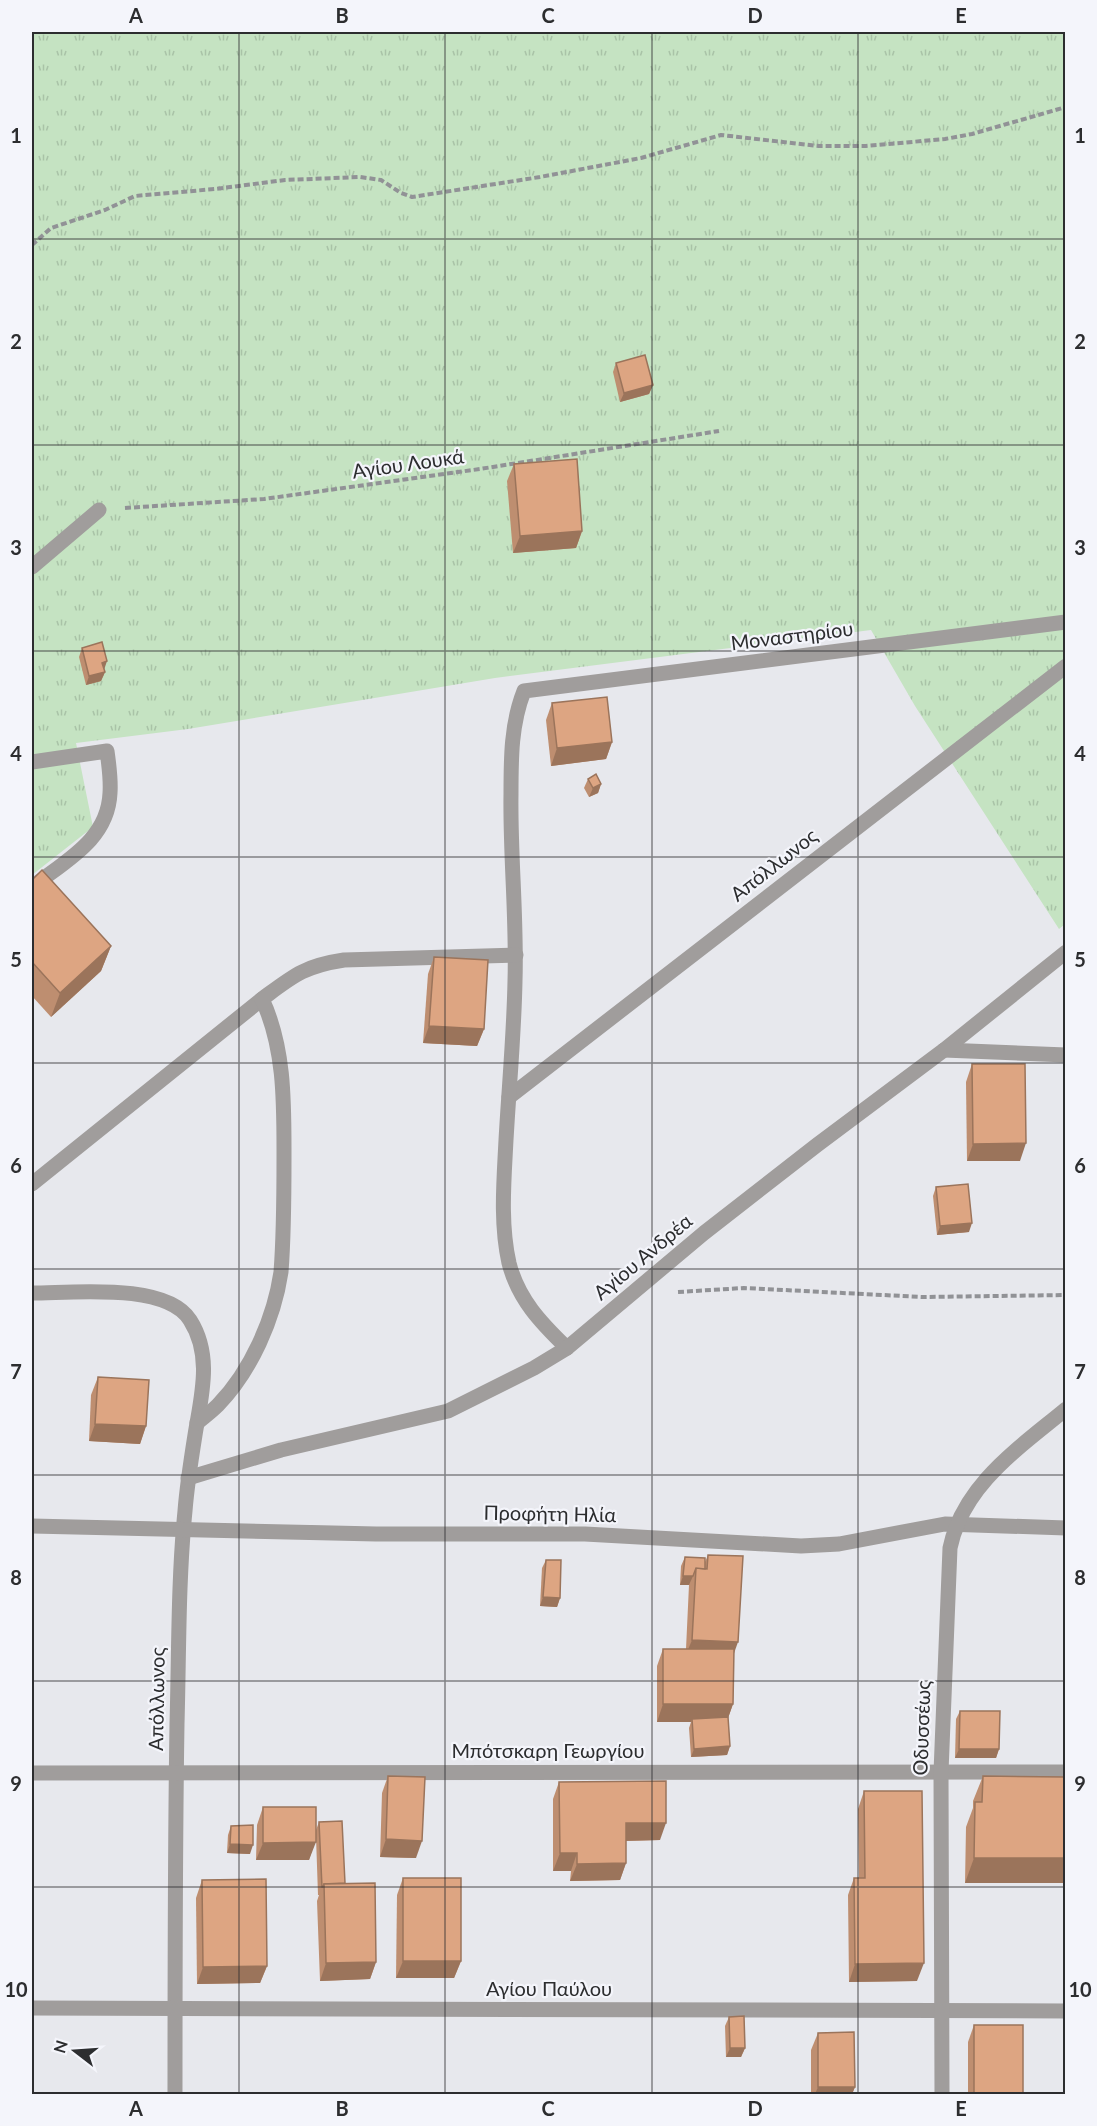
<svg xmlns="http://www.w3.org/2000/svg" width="1097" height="2126" font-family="Lato,sans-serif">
<defs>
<pattern id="grass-tufts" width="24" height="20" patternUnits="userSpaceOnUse" patternTransform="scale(1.5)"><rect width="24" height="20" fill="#c5e3c2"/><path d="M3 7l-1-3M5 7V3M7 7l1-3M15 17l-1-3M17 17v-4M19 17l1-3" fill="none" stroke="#a9c3a7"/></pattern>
</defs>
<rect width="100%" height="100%" fill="#e7e8ed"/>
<path fill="url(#grass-tufts)" d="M 32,32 L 1065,32 L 1065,924 L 1059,929 L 915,706 L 871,630 L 495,678 L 188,729 L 76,743 L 93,827 L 32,875 Z"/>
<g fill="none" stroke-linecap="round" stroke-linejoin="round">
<g stroke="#919296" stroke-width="4" stroke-dasharray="6 3" stroke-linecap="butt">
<path d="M 32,245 L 51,228 L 105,210 L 135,196 L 215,189 L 285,180 L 360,177 L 381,180 L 401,193 L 412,197 L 540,177 L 641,158 L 721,135 L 819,146 L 866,146 L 945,139 L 972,134 L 1066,107"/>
<path d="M 125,508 L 264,499 L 480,469 L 719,431"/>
<path d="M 678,1292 L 744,1288 L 922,1297 L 1066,1295"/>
</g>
<g stroke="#a09d9c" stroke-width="15">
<path d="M 32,567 L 99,510"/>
<path d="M 32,762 L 107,751 C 109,765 111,779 110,793 C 108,840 65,861 32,887"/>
<path d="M 944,1050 L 1066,1055"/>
<path d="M 509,1097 L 1066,666"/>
<path d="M 32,1184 L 262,999"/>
<path d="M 32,1293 C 72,1293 166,1282 190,1320 C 213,1356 201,1397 195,1435 C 191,1460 187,1485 185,1511 C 178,1582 179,1653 177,1724 C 175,1848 175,1971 175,2094"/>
<path d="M 567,1348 C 541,1323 518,1299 509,1263 C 500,1223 504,1180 506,1140 C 509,1087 514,1034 515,981 C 517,918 510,856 511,794 C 511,758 511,724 524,691 L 1066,622"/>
<path d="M 197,1423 C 204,1417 211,1412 218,1405 C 251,1371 274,1319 281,1272 C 284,1234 284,1196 284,1157 C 284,1104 285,1048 262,999 C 293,976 304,966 344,960 L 516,955"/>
<path d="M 188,1478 L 281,1450 L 448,1411 L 534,1368 L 567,1348 L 704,1233 L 817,1145 L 944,1050 L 1066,952"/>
<path d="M 32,1526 L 376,1534 L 585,1534 L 801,1546 L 839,1544 L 945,1524 L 1066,1528"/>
<path d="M 32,1773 L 1066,1772"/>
<path d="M 32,2008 L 1066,2011"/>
<path d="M 942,2094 L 941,1772 L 950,1548 C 963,1485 1019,1448 1066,1409"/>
</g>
</g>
<g fill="#be8e70">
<path d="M 616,363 L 653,385 L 649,394 L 620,402 L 613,372 Z"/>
<path d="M 514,464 L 582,531 L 576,548 L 513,553 L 507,481 Z"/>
<path d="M 82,648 L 104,670 L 105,672 L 101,681 L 86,685 L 79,657 Z"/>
<path d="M 552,703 L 612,742 L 606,759 L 551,766 L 546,720 Z"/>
<path d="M 588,779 L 601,784 L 598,793 L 589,797 L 584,788 Z"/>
<path d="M 32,880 L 111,946 L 101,971 L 51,1017 L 32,996 Z"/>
<path d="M 434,957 L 484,1029 L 477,1046 L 423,1043 L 428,974 Z"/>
<path d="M 972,1064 L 1020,1161 L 967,1161 L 966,1082 Z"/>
<path d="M 936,1187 L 969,1232 L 937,1235 L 933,1196 Z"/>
<path d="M 98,1377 L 146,1426 L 140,1444 L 89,1441 L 91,1395 Z"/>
<path d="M 708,1555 L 734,1655 L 733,1704 L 728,1718 L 730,1746 L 727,1755 L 691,1757 L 689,1728 L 691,1722 L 657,1722 L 657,1666 L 663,1649 L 686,1649 L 689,1585 L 680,1585 L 681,1566 L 685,1557 L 705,1562 Z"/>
<path d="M 546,1560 L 560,1598 L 557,1607 L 540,1606 L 542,1568 Z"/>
<path d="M 960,1711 L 999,1749 L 996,1758 L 955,1758 L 956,1719 Z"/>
<path d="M 388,1776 L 416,1858 L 380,1857 L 382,1793 Z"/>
<path d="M 983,1776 L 1065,1777 L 1065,1883 L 965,1883 L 966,1827 L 973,1808 L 973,1801 Z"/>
<path d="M 559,1782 L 660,1840 L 626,1841 L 626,1863 L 620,1880 L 570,1881 L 571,1871 L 553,1871 L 553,1799 Z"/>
<path d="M 864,1791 L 917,1981 L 849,1982 L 848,1895 L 854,1878 L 859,1878 L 858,1809 Z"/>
<path d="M 263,1807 L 316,1830 L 319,1822 L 376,1962 L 370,1979 L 320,1981 L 317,1901 L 319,1895 L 318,1895 L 316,1837 L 309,1860 L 256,1860 L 257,1825 Z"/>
<path d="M 231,1826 L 250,1854 L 227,1853 L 228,1835 Z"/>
<path d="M 403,1878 L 461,1961 L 454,1978 L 396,1978 L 397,1895 Z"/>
<path d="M 202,1880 L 267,1966 L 260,1983 L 197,1984 L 196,1898 Z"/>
<path d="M 729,2017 L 745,2048 L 741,2057 L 726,2057 L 725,2026 Z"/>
<path d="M 974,2025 L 1023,2094 L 968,2094 L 968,2042 Z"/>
<path d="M 818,2033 L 855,2087 L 852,2094 L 811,2094 L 811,2050 Z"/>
</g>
<g fill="#9b745b">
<path d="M 653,385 L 649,394 L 620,402 L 624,393 Z"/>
<path d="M 582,531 L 576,548 L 513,553 L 520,536 Z"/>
<path d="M 107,661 L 104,670 L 102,663 Z"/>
<path d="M 105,672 L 101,681 L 86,685 L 89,676 Z"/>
<path d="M 612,742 L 606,759 L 551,766 L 557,748 Z"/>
<path d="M 601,784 L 598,793 L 589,797 L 593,788 Z"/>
<path d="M 111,946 L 101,971 L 51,1017 L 60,993 Z"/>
<path d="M 429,1026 L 484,1029 L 477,1046 L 423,1043 Z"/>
<path d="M 1026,1143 L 1020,1161 L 967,1161 L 973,1144 Z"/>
<path d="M 972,1223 L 969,1232 L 937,1235 L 940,1226 Z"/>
<path d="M 95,1424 L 146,1426 L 140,1444 L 89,1441 Z"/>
<path d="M 683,1576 L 693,1576 L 689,1585 L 680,1585 Z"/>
<path d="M 543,1597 L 560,1598 L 557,1607 L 540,1606 Z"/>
<path d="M 692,1640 L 738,1642 L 732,1659 L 685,1657 Z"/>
<path d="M 663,1704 L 733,1704 L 727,1721 L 692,1719 L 691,1722 L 657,1722 Z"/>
<path d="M 730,1746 L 727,1755 L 691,1757 L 694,1749 Z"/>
<path d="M 959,1749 L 999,1749 L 996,1758 L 955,1758 Z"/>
<path d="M 626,1823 L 666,1823 L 660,1840 L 619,1841 Z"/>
<path d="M 386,1839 L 422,1841 L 416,1858 L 380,1857 Z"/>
<path d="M 316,1842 L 309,1860 L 256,1860 L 263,1843 Z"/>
<path d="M 230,1844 L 253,1845 L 250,1854 L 227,1853 Z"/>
<path d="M 560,1853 L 577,1853 L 571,1871 L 553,1871 Z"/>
<path d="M 974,1858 L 1065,1858 L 1065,1883 L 965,1883 Z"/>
<path d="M 626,1863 L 620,1880 L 570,1881 L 577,1864 Z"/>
<path d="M 403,1961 L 461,1961 L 454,1978 L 396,1978 Z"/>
<path d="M 376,1962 L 370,1979 L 320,1981 L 326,1963 Z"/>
<path d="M 924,1963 L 917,1981 L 849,1982 L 855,1964 Z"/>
<path d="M 267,1966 L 260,1983 L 197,1984 L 203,1967 Z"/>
<path d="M 730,2048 L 745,2048 L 741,2057 L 726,2057 Z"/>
<path d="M 818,2087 L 855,2087 L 852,2094 L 815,2094 Z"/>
</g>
<g fill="#dda582" stroke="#9b745b" stroke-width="1.5">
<path d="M 645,355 L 653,385 L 624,393 L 616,363 Z"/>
<path d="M 577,459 L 582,531 L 520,536 L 514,464 Z"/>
<path d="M 102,642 L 107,661 L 102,663 L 105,672 L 89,676 L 82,648 Z"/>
<path d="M 607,697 L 612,742 L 557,748 L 552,703 Z"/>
<path d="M 596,774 L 601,784 L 593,788 L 588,779 Z"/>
<path d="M 42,870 L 111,946 L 60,993 L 32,962 L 32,880 Z"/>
<path d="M 434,957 L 488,960 L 484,1029 L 429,1026 Z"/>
<path d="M 972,1064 L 1025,1064 L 1026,1143 L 973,1144 Z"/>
<path d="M 968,1184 L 972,1223 L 940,1226 L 936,1187 Z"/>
<path d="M 98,1377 L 149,1380 L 146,1426 L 95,1424 Z"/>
<path d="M 708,1555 L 743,1556 L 738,1642 L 692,1640 L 696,1568 L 707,1569 Z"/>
<path d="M 685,1557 L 705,1558 L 705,1569 L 696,1568 L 693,1576 L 683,1576 Z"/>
<path d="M 546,1560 L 561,1560 L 560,1598 L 543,1597 Z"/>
<path d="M 663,1649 L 734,1649 L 733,1704 L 663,1704 Z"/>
<path d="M 960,1711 L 1000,1711 L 999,1749 L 959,1749 Z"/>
<path d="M 728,1717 L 730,1746 L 694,1749 L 692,1719 Z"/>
<path d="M 388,1776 L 425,1777 L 422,1841 L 386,1839 Z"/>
<path d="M 983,1776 L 1065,1777 L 1065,1858 L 974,1858 L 975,1802 L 982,1802 Z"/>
<path d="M 666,1781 L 666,1823 L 626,1823 L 626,1863 L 577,1864 L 577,1853 L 560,1853 L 559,1782 Z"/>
<path d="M 864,1791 L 922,1791 L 924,1963 L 855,1964 L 854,1878 L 865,1878 Z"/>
<path d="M 263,1807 L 316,1807 L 316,1842 L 263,1843 Z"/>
<path d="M 342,1821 L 345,1883 L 324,1884 L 323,1887 L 322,1887 L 319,1822 Z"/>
<path d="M 253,1825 L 253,1845 L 230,1844 L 231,1826 Z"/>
<rect x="403" y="1878" width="58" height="83"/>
<path d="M 32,1879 L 33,1879 L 32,1966 Z"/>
<path d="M 266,1879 L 267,1966 L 203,1967 L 202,1880 Z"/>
<path d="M 375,1883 L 376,1962 L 326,1963 L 324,1884 Z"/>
<path d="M 744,2016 L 745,2048 L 730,2048 L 729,2017 Z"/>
<rect x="974" y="2025" width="49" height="69"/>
<path d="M 854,2032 L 855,2087 L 818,2087 L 818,2033 Z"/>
</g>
<path fill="none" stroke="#2c2d2f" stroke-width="1.5" stroke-opacity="0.55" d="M 239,32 L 239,2094M 445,32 L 445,2094M 652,32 L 652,2094M 858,32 L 858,2094M 32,239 L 1066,239M 32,445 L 1066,445M 32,651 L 1066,651M 32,857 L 1066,857M 32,1063 L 1066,1063M 32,1269 L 1066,1269M 32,1475 L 1066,1475M 32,1681 L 1066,1681M 32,1887 L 1066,1887"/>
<g text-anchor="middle" stroke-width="4.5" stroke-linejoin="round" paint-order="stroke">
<g font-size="20" fill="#2c2d2f" stroke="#f4f5fb">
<text transform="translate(408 464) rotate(-8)" y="7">Αγίου Λουκά</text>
<text transform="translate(792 636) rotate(-7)" y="7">Μοναστηρίου</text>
<text transform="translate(774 865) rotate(-38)" y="7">Απόλλωνος</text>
<text transform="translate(643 1257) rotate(-40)" y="7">Αγίου Ανδρέα</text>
<text transform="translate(550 1514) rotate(1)" y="7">Προφήτη Ηλία</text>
<text transform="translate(157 1699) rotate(-89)" y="7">Απόλλωνος</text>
<text transform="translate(922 1728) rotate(-88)" y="7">Οδυσσέως</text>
<text x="548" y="1758">Μπότσκαρη Γεωργίου</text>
<text x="549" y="1996">Αγίου Παύλου</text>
</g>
</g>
<rect width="1097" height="2126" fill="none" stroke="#f4f5fb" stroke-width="66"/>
<g transform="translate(75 2051) rotate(287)" stroke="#f4f5fb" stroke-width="4.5" paint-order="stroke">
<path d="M0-4.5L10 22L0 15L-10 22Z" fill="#2c2d2f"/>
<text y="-9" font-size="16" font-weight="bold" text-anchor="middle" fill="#2c2d2f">N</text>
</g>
<rect x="33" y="33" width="1031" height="2060" fill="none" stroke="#2c2d2f" stroke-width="2"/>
<g font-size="20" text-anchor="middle" font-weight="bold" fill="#2c2d2f">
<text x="136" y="23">A</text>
<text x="342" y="23">B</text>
<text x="548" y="23">C</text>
<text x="755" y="23">D</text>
<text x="961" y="23">E</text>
<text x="16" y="143">1</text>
<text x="1080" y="143">1</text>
<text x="16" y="349">2</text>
<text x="1080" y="349">2</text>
<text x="16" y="555">3</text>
<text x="1080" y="555">3</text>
<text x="16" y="761">4</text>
<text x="1080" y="761">4</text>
<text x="16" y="967">5</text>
<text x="1080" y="967">5</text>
<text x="16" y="1173">6</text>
<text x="1080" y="1173">6</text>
<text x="16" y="1379">7</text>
<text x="1080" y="1379">7</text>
<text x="16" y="1585">8</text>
<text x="1080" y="1585">8</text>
<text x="16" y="1791">9</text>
<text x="1080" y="1791">9</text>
<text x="16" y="1997">10</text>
<text x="1080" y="1997">10</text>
<text x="136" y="2116">A</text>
<text x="342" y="2116">B</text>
<text x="548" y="2116">C</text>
<text x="755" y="2116">D</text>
<text x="961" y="2116">E</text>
</g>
</svg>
